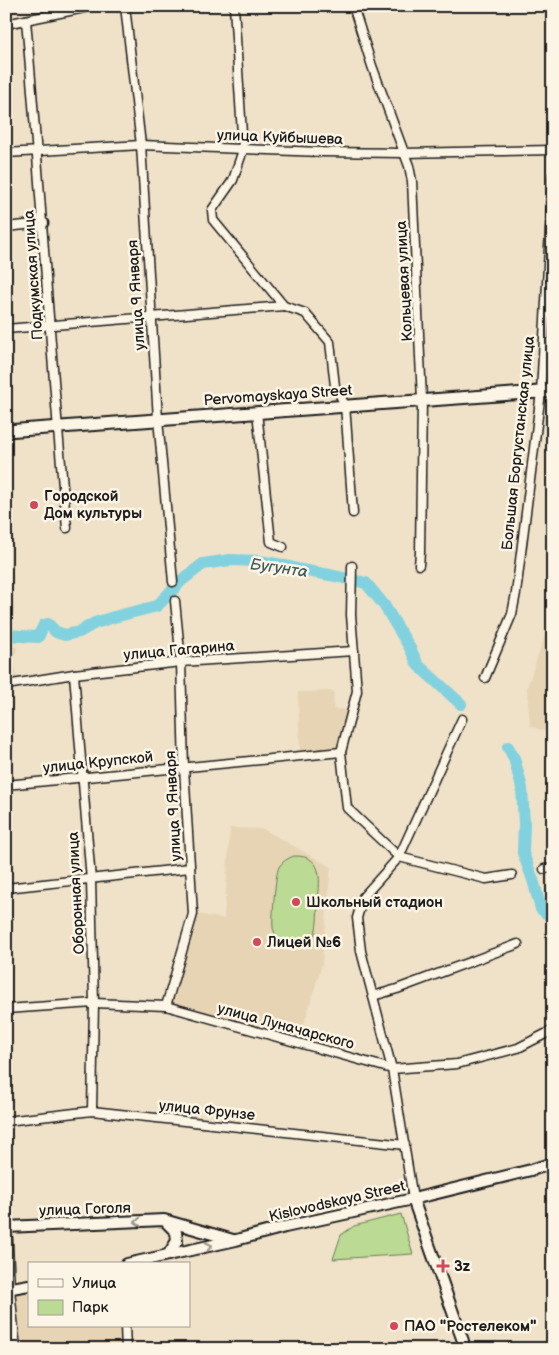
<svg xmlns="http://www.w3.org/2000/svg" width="559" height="1355" font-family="'Balsamiq Sans',sans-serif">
<rect width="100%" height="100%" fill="#efe2c8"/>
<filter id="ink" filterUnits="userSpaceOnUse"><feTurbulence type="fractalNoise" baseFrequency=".02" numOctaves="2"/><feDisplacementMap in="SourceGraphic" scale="10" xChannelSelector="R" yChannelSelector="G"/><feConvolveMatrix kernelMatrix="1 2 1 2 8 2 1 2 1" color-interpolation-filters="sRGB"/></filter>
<g filter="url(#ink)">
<g fill="#e6d4b4">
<path d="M 549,624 L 553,625 L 553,734 L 530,726 L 527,687 Z"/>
<path d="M 6,644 L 17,647 L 14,661 L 17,681 L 6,682 Z"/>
<path d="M 334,691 L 333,709 L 350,710 L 341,750 L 300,753 L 298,692 Z"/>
<path d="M 230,828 L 263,829 L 331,867 L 322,964 L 299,1041 L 172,1004 L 197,914 L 224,919 Z"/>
<path d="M 29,1290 L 29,1326 L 121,1326 L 122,1349 L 22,1349 L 16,1293 Z"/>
</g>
<g fill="#bbda93" stroke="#6c7b58">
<path d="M 294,856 C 326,855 319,883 318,905 C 317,914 318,927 314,935 C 306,948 288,949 278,938 C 275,935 274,931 273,928 C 272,920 275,874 279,867 C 282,862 288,858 294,856 Z"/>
<path d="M 401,1214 L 413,1254 L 333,1259 L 341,1235 L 354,1226 Z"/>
</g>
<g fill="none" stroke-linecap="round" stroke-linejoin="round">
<g stroke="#82d1df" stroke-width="12">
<path d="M 6,635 L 38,637 L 44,625 L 48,624 L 56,632 L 65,635 L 79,632 L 95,623 L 114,617 L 157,606 L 181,581 L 203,564 L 230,560 L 259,561 L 282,565 L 301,570 L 330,575 L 366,583 L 384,605 L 410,648 L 418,665 L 461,704"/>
<path d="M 508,747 L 514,758 L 522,788 L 524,824 L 523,853 L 533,880 L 541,909 L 553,919"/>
</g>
<g stroke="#1c1c1c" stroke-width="11">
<g id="minor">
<path d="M 125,6 L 141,145 L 158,419 L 173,582"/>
<path d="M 234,6 L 243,150 L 233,180 L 212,210 L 213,220 L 284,306 L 305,313 L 330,342 L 335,386 L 345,405 L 353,513"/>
<path d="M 353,6 L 372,66 L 409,166 L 412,181 L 422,400 L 420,553 L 419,565"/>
<path d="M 26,20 C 41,189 50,359 67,528"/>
<path d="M 6,24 L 94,6"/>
<path d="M 6,153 L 141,145 L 322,152 L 404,153 L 553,150"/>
<path d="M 6,227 L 44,223"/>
<path d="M 6,329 L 284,306"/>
<path d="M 257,412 L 271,542 L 283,547"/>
<path d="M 352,566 L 351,615 L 357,691 L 341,752 L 347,808 L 399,857 L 486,879 L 512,875"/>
<path d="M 74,674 L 91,880 L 94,1003 L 92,1111"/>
<path d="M 485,678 L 512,614 L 516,593 L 541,392 L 553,175"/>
<path d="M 6,685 L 74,674 L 181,662 L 354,651"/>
<path d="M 6,785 L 341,752"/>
<path d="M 544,869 L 553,868"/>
<path d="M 6,888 L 190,868"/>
<path d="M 373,996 L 397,989 L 518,944"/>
<path d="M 166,1006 L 193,914 L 184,768 L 181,662 L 175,601"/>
<path d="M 6,1009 L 94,1003 L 166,1006 L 392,1069 L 457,1064 L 518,1048 L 553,1030"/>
<path d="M 6,1121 L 92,1111 L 405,1145"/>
<path d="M 6,1198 L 10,1289 L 16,1349"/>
<path d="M 413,1199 L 392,1069 L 361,951 L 357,918 L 363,897 L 399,857 L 462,719"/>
<path d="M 125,1326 L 126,1349"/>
</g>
</g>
<g stroke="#1c1c1c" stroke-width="14">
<g id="tertiary">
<path d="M 413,1199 L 463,1341 L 463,1349"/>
<path d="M 167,1223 L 176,1232 L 177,1241 L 168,1255"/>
<path d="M 6,1227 L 164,1220 L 233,1240"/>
<path d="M 127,1264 L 236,1240 L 285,1227 L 413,1199 L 531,1170 L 553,1163"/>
<path d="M 6,1289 L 29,1285"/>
</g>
</g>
<g stroke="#1c1c1c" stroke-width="15">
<path id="secondary" d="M 6,431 L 553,391"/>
</g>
<use href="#minor" stroke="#fcf5e5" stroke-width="8"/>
<use href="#tertiary" stroke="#fcf5e5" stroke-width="10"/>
<use href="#secondary" stroke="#fcf5e5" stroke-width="11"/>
</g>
<defs><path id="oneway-chevron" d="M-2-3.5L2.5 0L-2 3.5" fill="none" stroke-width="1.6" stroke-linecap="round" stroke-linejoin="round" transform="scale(1.25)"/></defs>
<g stroke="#97938b">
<use href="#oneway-chevron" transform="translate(138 1222) rotate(177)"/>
<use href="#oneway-chevron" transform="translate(209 1246) rotate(-12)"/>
</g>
</g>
<g fill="#d1495b" stroke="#fcf5e5" stroke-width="2">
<circle cx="34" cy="505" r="5"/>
<circle cx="296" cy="902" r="5"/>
<circle cx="257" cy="942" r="5"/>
<path d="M440.5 1258.5h5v5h5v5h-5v5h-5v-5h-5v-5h5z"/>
<circle cx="394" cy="1326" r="5"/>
</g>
<g text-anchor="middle" stroke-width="5" stroke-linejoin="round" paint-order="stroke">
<g font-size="15" fill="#1c1c1c" stroke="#fcf5e5">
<text transform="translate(280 137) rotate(2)" y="5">улица Куйбышева</text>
<text transform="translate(33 275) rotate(-94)" y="5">Подкумская улица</text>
<text transform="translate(404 281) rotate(-93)" y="5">Кольцевая улица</text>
<text transform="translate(136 295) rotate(-94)" y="5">улица 9 Января</text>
<text transform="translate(278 395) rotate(-4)" y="5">Pervomayskaya Street</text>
<text transform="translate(518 443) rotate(-84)" y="5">Большая Боргустанская улица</text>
<text transform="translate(179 650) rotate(-5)" y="5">улица Гагарина</text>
<text transform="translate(98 762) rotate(-6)" y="5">улица Крупской</text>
<text transform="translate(173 806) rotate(-93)" y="5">улица 9 Января</text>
<text transform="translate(76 893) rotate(-93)" y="5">Оборонная улица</text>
<text transform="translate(286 1026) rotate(15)" y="5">улица Луначарского</text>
<text transform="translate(207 1110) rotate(6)" y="5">улица Фрунзе</text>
<text transform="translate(337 1201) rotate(-13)" y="5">Kislovodskaya Street</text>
<text transform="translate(85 1209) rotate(-2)" y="5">улица Гоголя</text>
</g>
<g font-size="15" font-weight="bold" fill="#1c1c1c" stroke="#fcf5e5" text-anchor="start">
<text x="44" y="501">Городской<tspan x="44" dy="17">Дом культуры</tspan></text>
<text x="306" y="907">Школьный стадион</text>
<text x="267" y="947">Лицей №6</text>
<text x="454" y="1271">3z</text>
<text x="404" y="1331">ПАО "Ростелеком"</text>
</g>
<g font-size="16" font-style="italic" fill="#405b60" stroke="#fcf5e5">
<text transform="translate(279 567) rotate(8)" y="6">Бугунта</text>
</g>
</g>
<rect width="559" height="1355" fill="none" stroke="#fcf5e5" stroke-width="25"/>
<rect x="12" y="12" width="534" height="1330" fill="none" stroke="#1c1c1c" stroke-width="2" filter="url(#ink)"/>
<rect x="28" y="1262" width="162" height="65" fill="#fcf5e5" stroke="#a29e95"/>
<rect x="38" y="1279" width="25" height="8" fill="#fcf5e5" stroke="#a29e95"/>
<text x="72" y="1288" font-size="15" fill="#1c1c1c">Улица</text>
<rect x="38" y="1300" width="25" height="15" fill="#bbda93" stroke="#a29e95"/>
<text x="72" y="1312" font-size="15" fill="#1c1c1c">Парк</text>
</svg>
